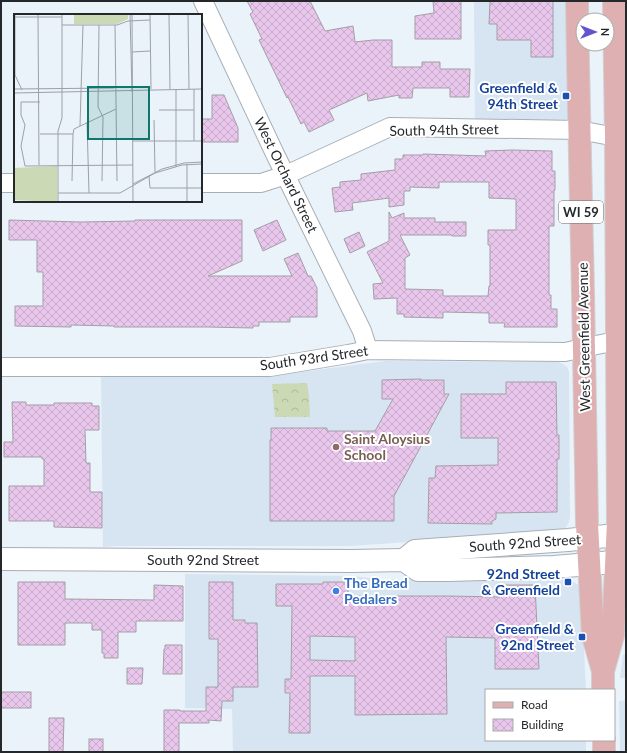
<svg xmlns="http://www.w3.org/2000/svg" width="627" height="753" font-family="Lato,sans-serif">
<defs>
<pattern id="park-crowns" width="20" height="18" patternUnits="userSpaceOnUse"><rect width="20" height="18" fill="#cbd9b4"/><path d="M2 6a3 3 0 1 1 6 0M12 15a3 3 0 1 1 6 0" fill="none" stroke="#aeba9b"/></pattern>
<pattern id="building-cross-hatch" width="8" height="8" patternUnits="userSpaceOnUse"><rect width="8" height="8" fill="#e9c7ed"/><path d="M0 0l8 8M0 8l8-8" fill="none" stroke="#c8abcb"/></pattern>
</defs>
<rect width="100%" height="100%" fill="#eaf2fa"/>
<g fill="#d7e5f2">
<path d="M 474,1 L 578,1 L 579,130 L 475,129 Z"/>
<path d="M 385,361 L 558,362 L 563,364 L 567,367 L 569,372 L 570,518 L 568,524 L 565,529 L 559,532 L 349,546 L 118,546 L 103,547 L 101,375 L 270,376 Z"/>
<path d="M 185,574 L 352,576 L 378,579 L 568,580 L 574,582 L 578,585 L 581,591 L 586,690 L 486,690 L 486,740 L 586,740 L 586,752 L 233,752 L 232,709 L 185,708 Z"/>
<path d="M 623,655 L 626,655 L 626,678 L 620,678 Z"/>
<path d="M 626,700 L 626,752 L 620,752 L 619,701 Z"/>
</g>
<path fill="url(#park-crowns)" d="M 307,383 L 309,396 L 310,417 L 275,417 L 272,384 Z"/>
<g fill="url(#building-cross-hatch)" stroke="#a49ea5" fill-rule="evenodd">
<path d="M 247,1 L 310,1 L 325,31 L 353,26 L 355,42 L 373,40 L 392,40 L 392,67 L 422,67 L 422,62 L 440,62 L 440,69 L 470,69 L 469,97 L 450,97 L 450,88 L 413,88 L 412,98 L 399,98 L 399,95 L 368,101 L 367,93 L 329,110 L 334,120 L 309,132 L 304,122 L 301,124 L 288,97 L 287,98 L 259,40 L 262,39 L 250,14 L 253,12 Z"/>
<path d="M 433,1 L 461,1 L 461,39 L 415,39 L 415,16 L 434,13 Z"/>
<path d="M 490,1 L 553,1 L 553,57 L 531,57 L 531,40 L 497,40 L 497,24 L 489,24 Z"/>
<path d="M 212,95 L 224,95 L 238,128 L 238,142 L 201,142 L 201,119 L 212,119 Z"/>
<path d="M 512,150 L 552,151 L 552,171 L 555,171 L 555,190 L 554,190 L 554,226 L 549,226 L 549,295 L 551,295 L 551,309 L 557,309 L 557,327 L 504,327 L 505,323 L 489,323 L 489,313 L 443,312 L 443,318 L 404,317 L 404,314 L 397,314 L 397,298 L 374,299 L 373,284 L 383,283 L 367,252 L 389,241 L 389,212 L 392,218 L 404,213 L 404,218 L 435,218 L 435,222 L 466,222 L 466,236 L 452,236 L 452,235 L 400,235 L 410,255 L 405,258 L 405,289 L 443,290 L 443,296 L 488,296 L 489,286 L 490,286 L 490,245 L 488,245 L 488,230 L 516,230 L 516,199 L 489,198 L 489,182 L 439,182 L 439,188 L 410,187 L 410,191 L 404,191 L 404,205 L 389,207 L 389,198 L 352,203 L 353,210 L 335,212 L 332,188 L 340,187 L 340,182 L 361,180 L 361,174 L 395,170 L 395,159 L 403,159 L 403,155 L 423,155 L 423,154 L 486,156 L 485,151 Z"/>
<path d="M 9,220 L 81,222 L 135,221 L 135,220 L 242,220 L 242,261 L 208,276 L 292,276 L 284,259 L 298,253 L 308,276 L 311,276 L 317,288 L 317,317 L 290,317 L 290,322 L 259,322 L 259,326 L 253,326 L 253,328 L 208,327 L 114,327 L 114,326 L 71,325 L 71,327 L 15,326 L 15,306 L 43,306 L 43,272 L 37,272 L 37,240 L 9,240 Z"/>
<path d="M 277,220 L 286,240 L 263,251 L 254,230 Z"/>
<path d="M 359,232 L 365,246 L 350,253 L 344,239 Z"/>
<path d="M 421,379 L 421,380 L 444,380 L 444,394 L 449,394 L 394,496 L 394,521 L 270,521 L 270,440 L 271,440 L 271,428 L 327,428 L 327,431 L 375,431 L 393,399 L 382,399 L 382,380 Z"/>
<path d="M 506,382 L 556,382 L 557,435 L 559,435 L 559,459 L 557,459 L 557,512 L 496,513 L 496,519 L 492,521 L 492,524 L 428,523 L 429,478 L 435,478 L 436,466 L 498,465 L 498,438 L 461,438 L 461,394 L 506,394 Z"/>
<path d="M 12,402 L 26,402 L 26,405 L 54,405 L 54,403 L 92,403 L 92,406 L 99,406 L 99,430 L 85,430 L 86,463 L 90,463 L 90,492 L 102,492 L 102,528 L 54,527 L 54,521 L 9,521 L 9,486 L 44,486 L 44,459 L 42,459 L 42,457 L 4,457 L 4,442 L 13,442 Z"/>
<path d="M 18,582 L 65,582 L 65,599 L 154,600 L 154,585 L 183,586 L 183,621 L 136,621 L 136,632 L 118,632 L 118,658 L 104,658 L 104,653 L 102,653 L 102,630 L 92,630 L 92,623 L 65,623 L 65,645 L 18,645 Z"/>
<path d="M 209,582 L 233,582 L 233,620 L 245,620 L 245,623 L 257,623 L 258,687 L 233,687 L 233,701 L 222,701 L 221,721 L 209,720 L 209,723 L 179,723 L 179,752 L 164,752 L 164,710 L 180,710 L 180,711 L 206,711 L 206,687 L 218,687 L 218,639 L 209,639 Z"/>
<path d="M 323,582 L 348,582 L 348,596 L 446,596 L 500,597 L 501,585 L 535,585 L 539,669 L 495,669 L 495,638 L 446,637 L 447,714 L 355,715 L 355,676 L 310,676 L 310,733 L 289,733 L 290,693 L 285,693 L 285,679 L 291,679 L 292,606 L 276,606 L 276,584 L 323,584 ZM 310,636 L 355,637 L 355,661 L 310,660 Z"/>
<path d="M 165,645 L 182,645 L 182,674 L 163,674 L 164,649 L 165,649 Z"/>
<path d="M 127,668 L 143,668 L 142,684 L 127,684 Z"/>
<rect x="1" y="692" width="30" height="16"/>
<path d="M 49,718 L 64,718 L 63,752 L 49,752 Z"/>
<rect x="89" y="739" width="14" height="13"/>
</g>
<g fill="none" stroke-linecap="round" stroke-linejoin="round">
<g stroke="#a7afb6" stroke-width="20">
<g id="street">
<path d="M 203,1 L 275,154 L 362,331 L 368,350"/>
<path d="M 1,183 L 15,183"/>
<path d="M 201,183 L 261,183 L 286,175 L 390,127 L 579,130 L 616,137 L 626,137"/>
<path d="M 1,367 L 270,367 L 348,354 L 368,350 L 565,352 C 585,348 605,342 626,340"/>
</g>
</g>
<g stroke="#a7afb6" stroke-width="24">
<g id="secondary">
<path d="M 1,559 L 351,561 L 404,560 L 418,570 L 449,570 L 554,567 L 626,561"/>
<path d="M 404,560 L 415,551 L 568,540 L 626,534"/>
</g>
</g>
<g stroke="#cfd0d0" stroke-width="24">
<g id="primary">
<path d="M 577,1 L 578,64 L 583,294 L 587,524 L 593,636 L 603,671"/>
<path d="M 603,690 L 603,671 L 613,635 L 618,521 L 616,137 L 614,1"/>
<path d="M 604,740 L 604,752"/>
</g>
</g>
<use href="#street" stroke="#fff" stroke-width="18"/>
<use href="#secondary" stroke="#fff" stroke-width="22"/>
<use href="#primary" stroke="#dfb0b1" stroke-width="22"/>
</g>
<g fill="#1a4fb4" stroke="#fff" stroke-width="1.5">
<rect x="562" y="92" width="8" height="8" rx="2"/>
<rect x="564" y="578" width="8" height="8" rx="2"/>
<rect x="578" y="633" width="8" height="8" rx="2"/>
</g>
<circle fill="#8d6e63" stroke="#fff" stroke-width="1.5" cx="336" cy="447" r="4"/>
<circle fill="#3f7fe0" stroke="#fff" stroke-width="1.5" cx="336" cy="591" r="4"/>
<g text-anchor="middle" stroke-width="4" stroke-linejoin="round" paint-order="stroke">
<rect fill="#fff" stroke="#66686b" stroke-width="1" x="559" y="201" width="44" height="22" rx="3"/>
<g font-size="13" font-weight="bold" fill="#25282b">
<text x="581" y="217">WI 59</text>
</g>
<g font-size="14" font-weight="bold" fill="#164399" stroke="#fff" text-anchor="end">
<text x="558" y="93">Greenfield &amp;<tspan x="558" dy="16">94th Street</tspan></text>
<text x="560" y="579">92nd Street<tspan x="560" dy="16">&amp; Greenfield</tspan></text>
<text x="574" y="634">Greenfield &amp;<tspan x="574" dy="16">92nd Street</tspan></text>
</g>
<g font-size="14" fill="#25282b" stroke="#fff">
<text transform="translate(444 130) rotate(-1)" y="5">South 94th Street</text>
<text transform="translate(286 175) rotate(64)" y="5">West Orchard Street</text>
<text transform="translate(584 337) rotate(-91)" y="5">West Greenfield Avenue</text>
<text transform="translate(314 358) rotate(-8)" y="5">South 93rd Street</text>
<text transform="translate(525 543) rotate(-4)" y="5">South 92nd Street</text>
<text x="203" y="565">South 92nd Street</text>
</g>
<g font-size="14" font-weight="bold" fill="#785e54" stroke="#fff" text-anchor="start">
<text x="344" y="444">Saint Aloysius<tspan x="344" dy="16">School</tspan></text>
</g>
<g font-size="14" font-weight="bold" fill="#366cbe" stroke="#fff" text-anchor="start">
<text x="344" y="588">The Bread<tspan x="344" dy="16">Pedalers</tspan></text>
</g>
</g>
<g transform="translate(14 14)">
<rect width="188" height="188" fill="#eaf2fa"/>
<path d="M 60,0 L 114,0 L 114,5 L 103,10 L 60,10 ZM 43,152 L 43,188 L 0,186 L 0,154 Z" fill="#cbd9b4"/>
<path d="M 78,0 L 86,1 L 86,8 L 73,8 ZM 14,155 L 25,155 L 25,174 L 14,174 ZM2 163a5 5 0 1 1 10 0a5 5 0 1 1-10 0ZM 36,165 L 40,165 L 40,177 L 28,176 L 30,168 ZM 12,173 L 13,184 L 0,185 L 3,175 Z" fill="#cbd9b4"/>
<path fill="none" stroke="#9ba1a7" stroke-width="1" d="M 1,0 L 1,61 L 8,76M 24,0 L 25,151M 116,0 L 118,78M 118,0 L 119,188M 136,0 L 137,75M 155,0 L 156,75M 174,0 L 175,75M 1,3 L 48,3M 48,11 L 103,11 L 114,7 L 136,6M 85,11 L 84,93 L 89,103 L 88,167M 101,11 L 103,167M 118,38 L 136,37M 0,75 L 100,74M 0,79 L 188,75M 26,88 L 7,88 L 7,101 L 11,111 L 7,132 L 11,152 L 119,151M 145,96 L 180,96M 140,106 L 141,158M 73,108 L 75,179M 66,112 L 69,11M 26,120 L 59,120 L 60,115 L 102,95M 119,127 L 188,127M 180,127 L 180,75M 173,150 L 173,188M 162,153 L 162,75M 135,162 L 136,174 L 188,174M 58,167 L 59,120M 119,170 L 148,155 L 170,149 L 188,148M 44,179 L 106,179 L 141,159 L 168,151 L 188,150M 44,188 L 44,117 L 48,104 L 48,0"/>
<path fill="#0f766e" fill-opacity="0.15" stroke="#0f766e" stroke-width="2" d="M 74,73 L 135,73 L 135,125 L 74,125 Z"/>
<rect width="188" height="188" fill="none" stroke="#25282b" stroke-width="2"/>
</g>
<rect width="627" height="753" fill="none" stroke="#25282b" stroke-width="4"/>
<rect x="485" y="689" width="130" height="52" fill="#ffffff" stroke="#a8a9aa"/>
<rect x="493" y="702" width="20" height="6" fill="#dfb0b1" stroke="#a8a9aa"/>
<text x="521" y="709" font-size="12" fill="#25282b">Road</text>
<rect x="493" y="719" width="20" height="12" fill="url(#building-cross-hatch)" stroke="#a8a9aa"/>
<text x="521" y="729" font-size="12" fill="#25282b">Building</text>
<g transform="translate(595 32) rotate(90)"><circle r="19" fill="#ffffff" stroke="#a8a9aa"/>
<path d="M0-3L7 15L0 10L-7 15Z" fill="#6353cc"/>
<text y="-6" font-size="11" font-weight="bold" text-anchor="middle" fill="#25282b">N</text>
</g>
</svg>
